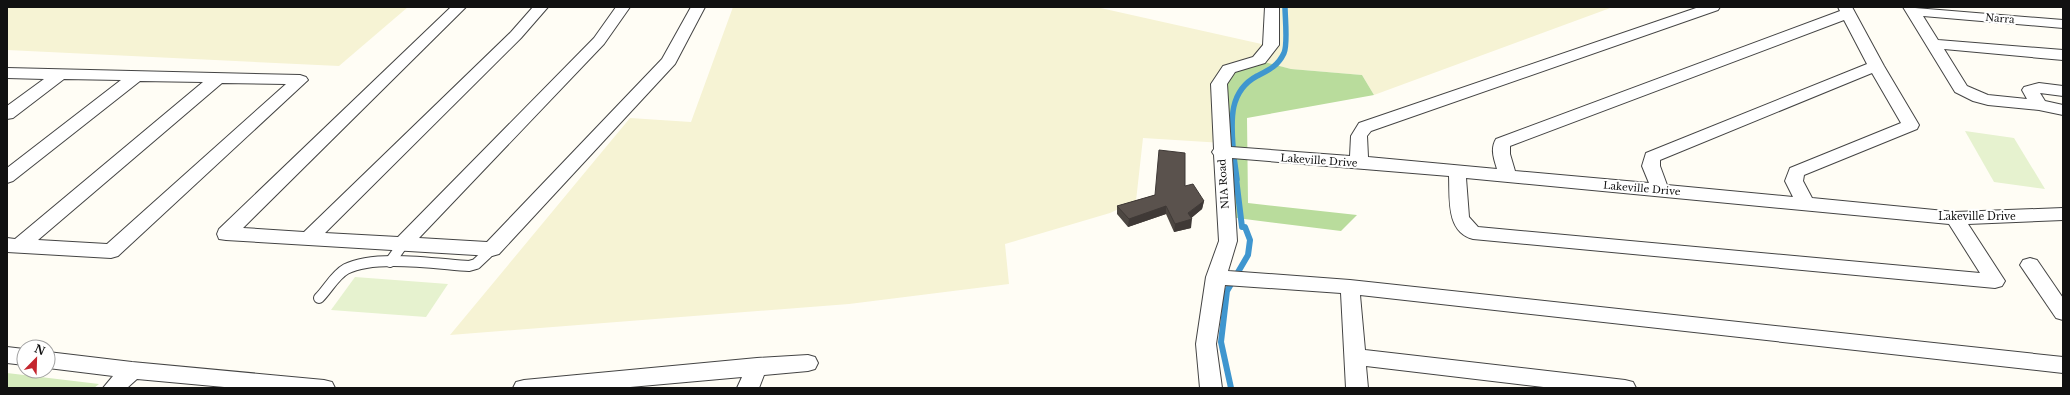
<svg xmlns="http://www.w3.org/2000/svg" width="2070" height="395" font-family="'Libre Baskerville',serif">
<rect width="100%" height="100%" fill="#fffdf5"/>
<g fill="#f6f3d4">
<path d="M 7,7 L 408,7 L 339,66 L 7,50 Z"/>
<path d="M 733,7 L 1096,7 L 1266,45 L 1269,7 L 1613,7 L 1374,95 L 1362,75 L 1291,69 L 1259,61 L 1223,143 L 1143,138 L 1136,201 L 1110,213 L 1005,244 L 1009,284 L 849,304 L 450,335 L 630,118 L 691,122 Z"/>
</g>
<path fill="#d5ebbd" d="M 7,373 L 99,384 L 94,388 L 7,388 Z"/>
<path fill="#b9dc9c" d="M 1256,60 L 1291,69 L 1362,75 L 1374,95 L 1247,118 L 1248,203 L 1357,215 L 1341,231 L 1221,216 L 1223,80 L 1237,69 Z"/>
<g fill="#e6f2cf">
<path d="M 1965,131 L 2014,138 L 2045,189 L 1994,182 Z"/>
<path d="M 355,277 L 448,284 L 426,317 L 331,310 Z"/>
</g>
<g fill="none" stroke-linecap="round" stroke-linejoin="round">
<g stroke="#3f96cf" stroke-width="5.5">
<path d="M 1233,147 C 1231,120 1229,91 1257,76 C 1269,70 1278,66 1284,53 C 1288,45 1285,17 1285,7"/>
<path d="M 1234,157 L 1237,179"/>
</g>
<path stroke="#3f96cf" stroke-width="6" d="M 1231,388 L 1221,342 L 1227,291 L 1248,255 L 1250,240 L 1245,227 L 1242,227 L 1236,178"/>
<g stroke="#444" stroke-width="12">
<g id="service">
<path d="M 390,262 L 403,244"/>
<path d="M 319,298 C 328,289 335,275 346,269 C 375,254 437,264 469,266 L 476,264 L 492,249"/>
</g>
</g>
<g stroke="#444" stroke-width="2">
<g id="minor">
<path d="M 451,7 L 466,7 L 243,228 L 304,232 L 511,32 L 533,7 L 548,7 L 521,38 L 325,233 L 398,237 L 594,38 L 616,7 L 630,7 L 604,44 L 419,238 L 487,242 L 662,59 L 691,7 L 705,7 L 675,64 L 499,254 L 492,256 L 226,240 L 219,239 L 217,234 L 219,229 Z"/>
<path d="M 1265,7 L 1279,7 L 1279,45 L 1265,63 L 1235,72 L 1227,84 L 1231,147 L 1350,156 L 1351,136 L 1359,123 L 1699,7 L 1720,7 L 1718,10 L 1371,131 L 1367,136 L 1368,157 L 1497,169 C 1494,159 1490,149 1496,139 L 1840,11 L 1838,7 L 1852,7 L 1884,66 L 1919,125 L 1917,129 L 1804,175 L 1803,181 L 1812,198 L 1955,212 L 2063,208 L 2063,220 L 1968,224 L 2005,281 L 2002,286 L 1995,288 L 1473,239 C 1446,232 1450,199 1449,176 L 1232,158 L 1237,241 L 1228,271 L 1350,280 L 2063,357 L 2063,373 L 1360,295 L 1365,350 L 1625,380 L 1633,382 L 1636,388 L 1552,388 L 1366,366 L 1368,388 L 1346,388 L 1341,293 L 1225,285 L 1216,344 L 1222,388 L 1200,388 L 1196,344 L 1206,277 L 1219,241 L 1214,155 L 1212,152 L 1214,149 L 1211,84 L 1223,66 L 1253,57 L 1263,45 ZM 1844,20 L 1867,64 L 1646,153 L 1642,166 L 1649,183 L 1515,171 L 1510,154 L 1510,146 ZM 1872,73 L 1901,123 L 1790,168 L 1785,181 L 1793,197 L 1667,185 L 1660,166 L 1660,160 ZM 1466,178 L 1949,224 L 1980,273 L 1478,227 L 1469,217 Z"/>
<path d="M 1903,7 L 2063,20 L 2063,28 L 1923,16 L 1938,40 L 2063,50 L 2063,60 L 1944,49 L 1967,86 L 1988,95 L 2027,99 L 2022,90 L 2024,87 L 2039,83 L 2063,86 L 2063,96 L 2040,93 L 2045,101 L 2063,105 L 2063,115 L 2039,110 L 1988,105 L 1973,101 L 1955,92 Z"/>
<path d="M 7,68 L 300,75 L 306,77 L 308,80 L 118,256 L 111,258 L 7,252 L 7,238 L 15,239 L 203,82 L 140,81 L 13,181 L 7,183 L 7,168 L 121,80 L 64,79 L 13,118 L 7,119 L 7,106 L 44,79 L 7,78 ZM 222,83 L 286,84 L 107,244 L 38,240 Z"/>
<path d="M 2030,258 L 2037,260 L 2063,298 L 2063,320 L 2056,318 L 2020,265 L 2023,260 Z"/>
<path d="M 7,347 L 24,349 L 24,365 L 7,363 Z"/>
<path d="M 48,352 L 132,362 L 324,380 L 332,382 L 335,388 L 235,388 L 137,379 L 127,388 L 103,388 L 113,376 L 48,368 Z"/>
<path d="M 808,355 L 815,357 L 818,363 L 815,369 L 808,371 L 764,375 L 759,388 L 737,388 L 742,377 L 619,388 L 513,388 L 516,382 L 524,380 L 757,358 Z"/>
</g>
</g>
<use href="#service" stroke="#fff" stroke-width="10"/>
<use href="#minor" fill="#fff" fill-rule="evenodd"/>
</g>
<path fill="#4d4742" d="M 1185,186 L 1204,201 L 1202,209 L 1191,218 L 1191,228 L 1174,232 L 1166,214 L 1128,227 L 1117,214 L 1117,206 Z"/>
<g fill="#3f3936">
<path d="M 1204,201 L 1202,209 L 1189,220 L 1192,219 L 1191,228 L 1174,232 L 1175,224 Z"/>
<path d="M 1166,206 L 1166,214 L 1128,227 L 1129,219 Z"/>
</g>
<path fill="#5a524d" stroke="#3f3936" d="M 1159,150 L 1185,153 L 1185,186 L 1193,184 L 1204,201 L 1188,213 L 1192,219 L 1175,224 L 1166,206 L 1129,219 L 1117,206 L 1155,195 Z"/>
<g text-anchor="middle" stroke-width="4" stroke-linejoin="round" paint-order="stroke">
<g font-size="10" fill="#111" stroke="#fff">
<text transform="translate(2000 18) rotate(5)" y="4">Narra</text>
<text transform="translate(1319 160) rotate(4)" y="4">Lakeville Drive</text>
<text transform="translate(1223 184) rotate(-94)" y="4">NIA Road</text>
<text transform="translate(1642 188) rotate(5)" y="4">Lakeville Drive</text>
<text x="1977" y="220">Lakeville Drive</text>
</g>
</g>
<rect width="2070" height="395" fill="none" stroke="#111111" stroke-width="16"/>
<g transform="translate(36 359) rotate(23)"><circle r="19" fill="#ffffff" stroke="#a0a0a0"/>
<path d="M0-3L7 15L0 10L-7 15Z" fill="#c4262e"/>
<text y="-6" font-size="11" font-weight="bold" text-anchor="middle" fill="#111111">N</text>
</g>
</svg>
